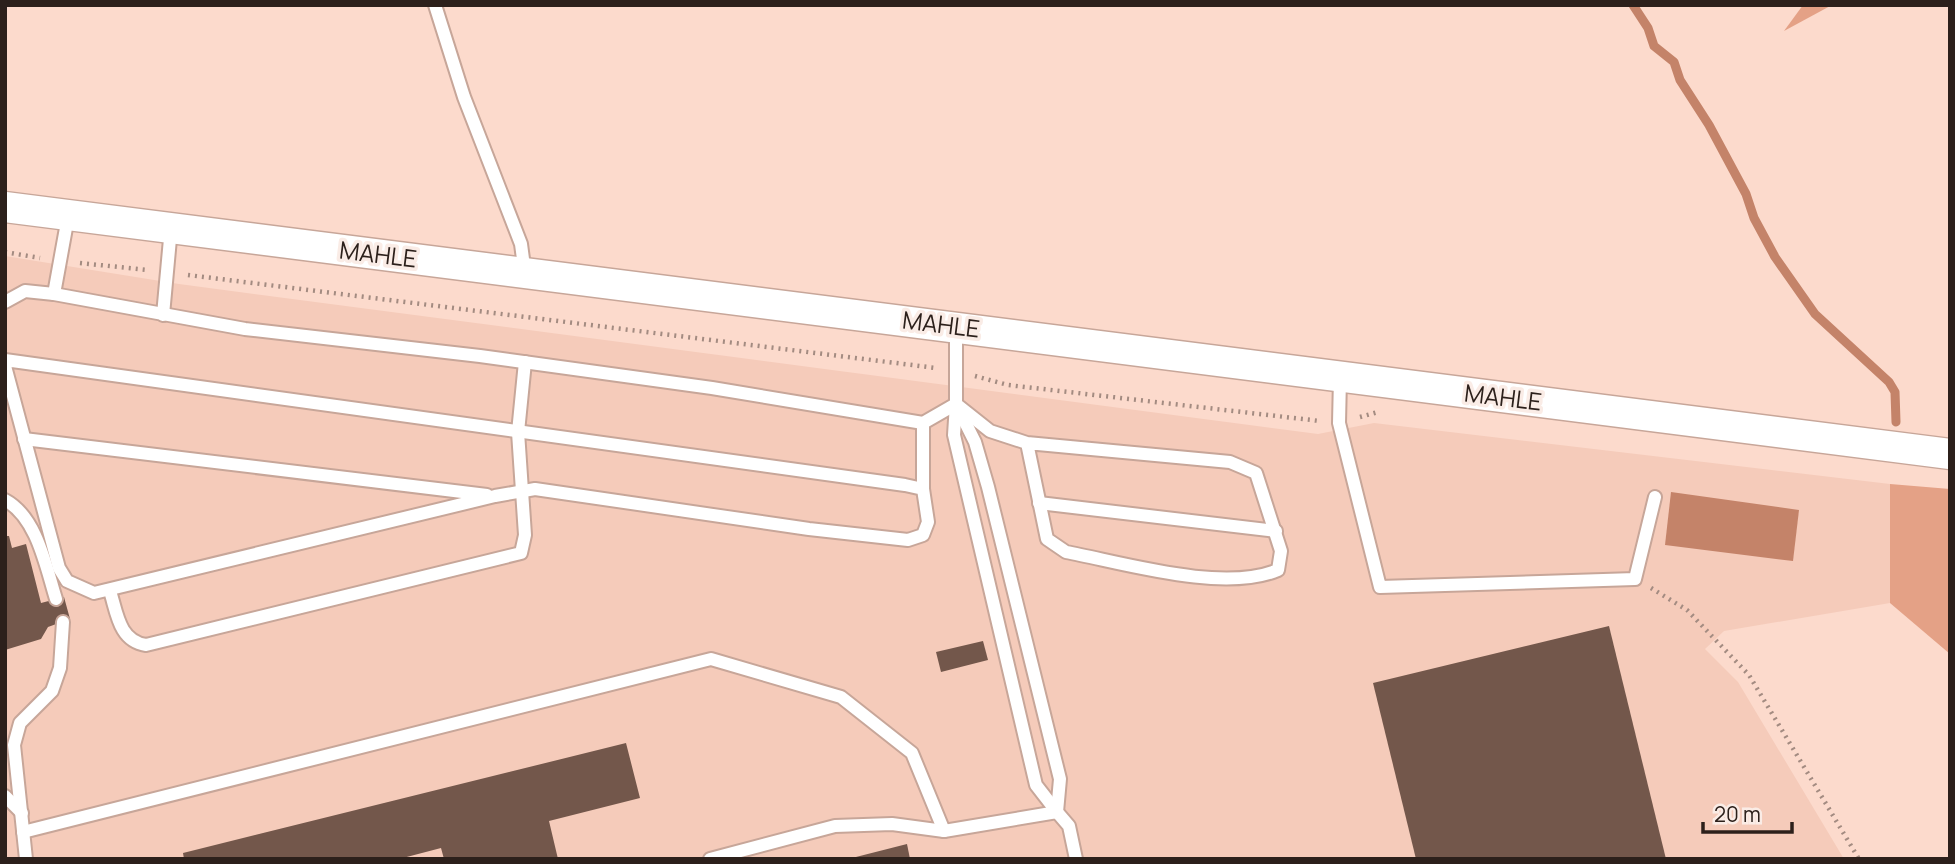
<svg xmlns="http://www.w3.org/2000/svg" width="1955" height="864" font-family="Manrope,sans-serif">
<rect width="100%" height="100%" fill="#fcdacc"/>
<path fill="#f5cbba" d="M 5,256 L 179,284 L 1318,434 L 1374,423 L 1890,484 L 1890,603 L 1724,631 L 1705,649 L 1738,682 L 1844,859 L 5,859 Z"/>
<g fill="#e4a186">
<path d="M 1803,5 L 1832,5 L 1784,31 Z"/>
<path d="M 1890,484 L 1950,489 L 1950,654 L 1890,603 Z"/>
</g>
<path fill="#c48369" d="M 1671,492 L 1799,510 L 1793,561 L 1665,545 Z"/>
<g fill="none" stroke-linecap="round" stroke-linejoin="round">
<path stroke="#c48369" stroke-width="9" d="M 1633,5 L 1648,28 L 1654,46 L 1674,62 L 1680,80 L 1709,125 L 1746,194 L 1754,218 L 1775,257 L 1815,314 L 1889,382 L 1895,392 L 1896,422"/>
</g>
<g fill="#73574b">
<path d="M 5,536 L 9,536 L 12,548 L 26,544 L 41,603 L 64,597 L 70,619 L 48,627 L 41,639 L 5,650 Z"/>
<path d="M 1609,626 L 1666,859 L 1416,859 L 1373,683 Z"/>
<path d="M 983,641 L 988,660 L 941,672 L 936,652 Z"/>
<path d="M 626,743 L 640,798 L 549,821 L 558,859 L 444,859 L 441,848 L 399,859 L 184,859 L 183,853 Z"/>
<path d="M 907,844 L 910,859 L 852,859 L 852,858 Z"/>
</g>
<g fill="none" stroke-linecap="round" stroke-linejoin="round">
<g stroke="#c7a699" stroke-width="16">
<g id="service">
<path d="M 435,5 L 464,97 L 521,244 L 525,274"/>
<path d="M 54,294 L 245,329 L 480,356 L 712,388 L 923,423 L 956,404 L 956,328"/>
<path d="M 5,302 L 25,291 L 54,294 L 68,217"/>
<path d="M 163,315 L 171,228"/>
<path d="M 5,360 L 905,485 L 923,489 L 928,522 L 923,535 L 908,540 L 809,529 L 535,489 L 495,496 L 94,593 L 67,581 L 59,568 L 5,366"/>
<path d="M 1340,378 L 1339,423 L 1380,587 L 1635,579 L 1655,497"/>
<path d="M 956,404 L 990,431 L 1027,443 L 1230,462 L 1256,473 L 1281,551 L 1278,570 C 1223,593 1124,563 1066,552 L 1047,539 L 1027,443"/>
<path d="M 956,404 L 954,435 L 1036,785 L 1057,812"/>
<path d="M 958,408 L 975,442 L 988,487 L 1060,779 L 1057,812"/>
<path d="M 923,423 L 923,489"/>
<path d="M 24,439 L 487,495"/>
<path d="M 5,500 C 37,517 46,567 56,599"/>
<path d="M 1039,503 L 1276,531"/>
<path d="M 110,591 C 117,613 119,641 146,645 L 521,553 L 525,535 L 518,432 L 525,362"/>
<path d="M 5,796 L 22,813"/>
<path d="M 23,832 L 711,659 L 841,697 L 912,753 L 944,831"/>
<path d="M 26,859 L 14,745 L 20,723 L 52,691 L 60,668 L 63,622"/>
<path d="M 710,859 L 835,826 L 892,824 L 944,831 L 1057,812 L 1069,826 L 1076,859"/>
</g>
</g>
<g stroke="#c7a699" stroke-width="33">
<path id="tertiary" d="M 5,207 L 1950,454"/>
</g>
<g stroke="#a38b81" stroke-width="4.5" stroke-dasharray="2 5" stroke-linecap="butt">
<path d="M 5,252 L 40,258"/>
<path d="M 80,263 L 148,270"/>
<path d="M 188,275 L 936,368"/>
<path d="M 975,376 L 1008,385 L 1320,421"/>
<path d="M 1360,417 L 1378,412"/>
<path d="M 1651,588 L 1687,610 L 1749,675 L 1859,859"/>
</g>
<use href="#service" stroke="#fff" stroke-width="12"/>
<use href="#tertiary" stroke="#fff" stroke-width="30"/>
</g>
<g text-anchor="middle" stroke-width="7" stroke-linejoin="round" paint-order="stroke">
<g font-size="24" fill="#2c201b" stroke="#faece6">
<text transform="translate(378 255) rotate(7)" y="8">MAHLE</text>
<text transform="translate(941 325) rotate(7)" y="8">MAHLE</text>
<text transform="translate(1503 398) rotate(7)" y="8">MAHLE</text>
</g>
</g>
<rect width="1955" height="864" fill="none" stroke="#2c201b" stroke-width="14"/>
<path d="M1703 822v10h89v-10" fill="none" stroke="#2c201b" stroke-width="3.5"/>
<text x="1714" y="822" font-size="21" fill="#2c201b" stroke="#faece6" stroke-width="5" paint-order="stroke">20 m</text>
</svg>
